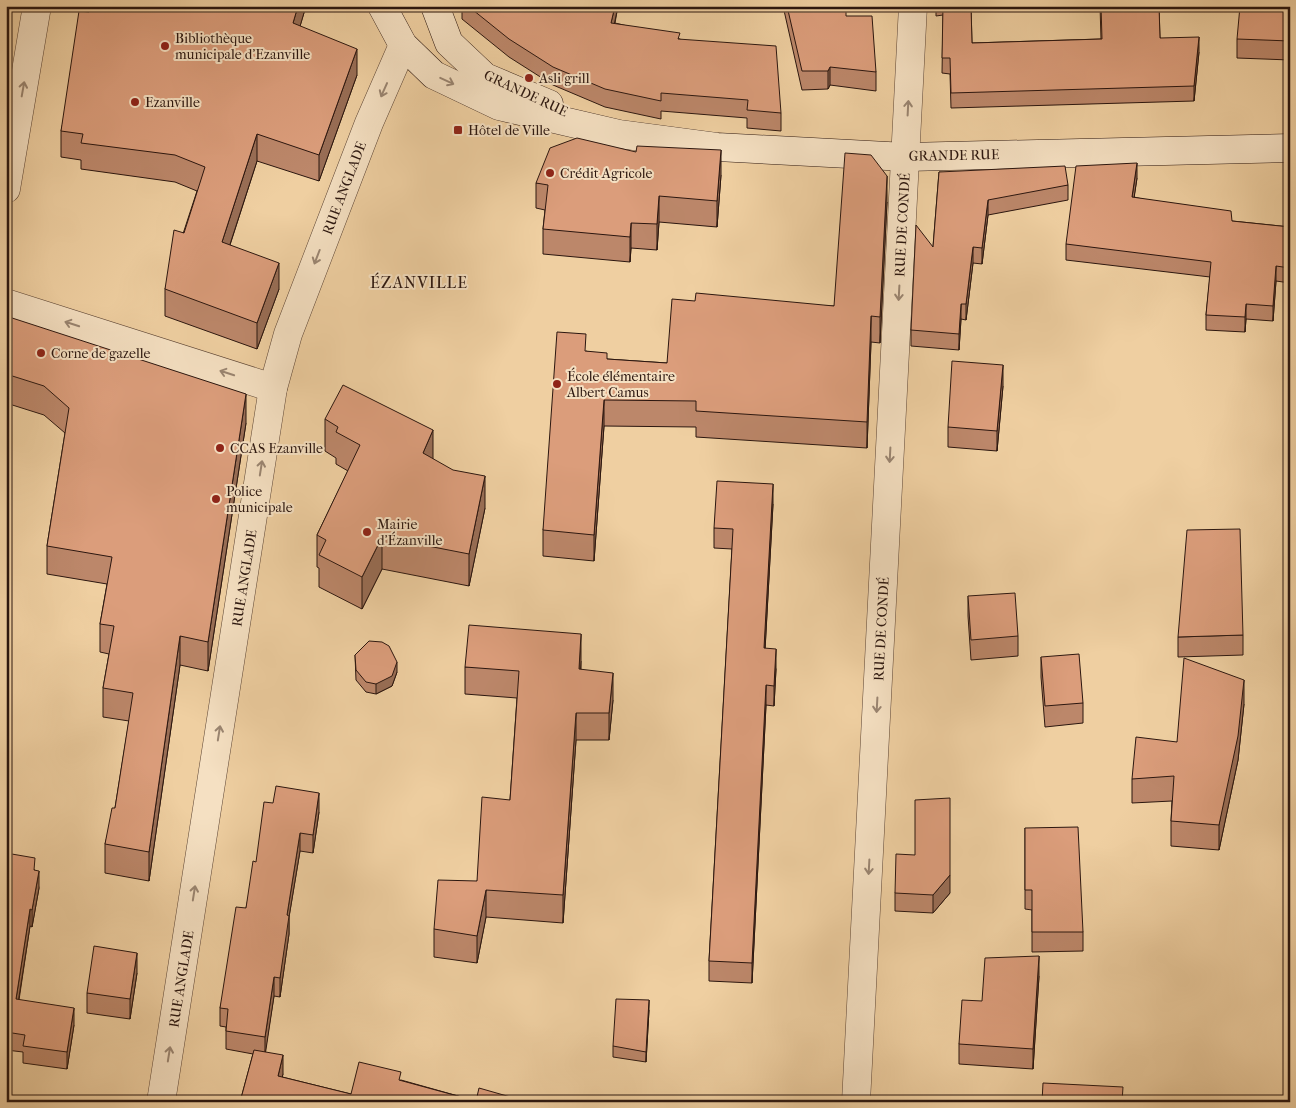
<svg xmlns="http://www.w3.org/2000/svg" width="1296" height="1108" font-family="'IM FELL French Canon',serif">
<rect width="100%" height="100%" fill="#efcfa1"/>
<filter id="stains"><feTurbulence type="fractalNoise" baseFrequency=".004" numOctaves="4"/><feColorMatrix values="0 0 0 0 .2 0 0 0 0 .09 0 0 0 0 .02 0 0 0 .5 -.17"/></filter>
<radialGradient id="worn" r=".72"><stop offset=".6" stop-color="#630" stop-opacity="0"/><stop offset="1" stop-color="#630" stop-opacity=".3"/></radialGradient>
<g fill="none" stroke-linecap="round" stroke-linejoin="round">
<g stroke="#5c4434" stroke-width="29">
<g id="street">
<path d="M 6,189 L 37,6"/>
<path d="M 6,303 L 273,388"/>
<path d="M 161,1102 L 273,388 L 288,334 L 369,123 L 403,45"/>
<path d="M 856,1102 L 913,6"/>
</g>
</g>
<g stroke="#2b160f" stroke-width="29">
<g id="secondary">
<path d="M 382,6 L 403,45 L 434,75 L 499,106 L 619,134 L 717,147 L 906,157 L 1290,148"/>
<path d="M 435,6 L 449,43 L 485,77 L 549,104"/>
</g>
</g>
<use href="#street" stroke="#f5e0c2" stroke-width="28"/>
<use href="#secondary" stroke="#f5e0c2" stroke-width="28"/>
</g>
<g fill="#bc876a" stroke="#2b160f">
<path d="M 90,6 L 306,6 L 300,26 L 357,75 L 319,181 L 257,161 L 230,245 L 279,289 L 257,349 L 165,316 L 165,289 L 197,191 L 175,182 L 81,169 L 81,160 L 61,157 L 61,131 Z"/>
<path d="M 462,6 L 618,6 L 615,23 L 680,39 L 781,113 L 781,131 L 747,128 L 747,118 L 661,111 L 661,119 L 605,107 L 553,85 L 509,57 L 462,19 Z"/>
<path d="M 783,6 L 829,6 L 830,8 L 846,16 L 876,72 L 876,91 L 830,85 L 828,89 L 802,90 Z"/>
<path d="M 936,6 L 971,6 L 972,43 L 1101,39 L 1100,6 L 1159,6 L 1160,38 L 1199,52 L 1194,101 L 951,108 L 950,74 L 942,73 L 943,15 L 936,16 Z"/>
<path d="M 1290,6 L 1290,60 L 1237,58 L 1237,39 Z"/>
<path d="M 939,172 L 1068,185 L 1068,200 L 988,215 L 982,264 L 973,263 L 966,320 L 961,319 L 959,350 L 911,346 L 911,330 L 933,247 Z"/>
<path d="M 721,175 L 717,227 L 659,222 L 657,250 L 631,248 L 630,262 L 543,254 L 543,229 L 545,210 L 536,208 L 536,183 Z"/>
<path d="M 1137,178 L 1134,197 L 1232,221 L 1290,227 L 1290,283 L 1276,281 L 1273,321 L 1246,319 L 1245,332 L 1206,330 L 1206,315 L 1210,277 L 1066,260 L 1066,244 Z"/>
<path d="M 887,202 L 880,343 L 871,342 L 867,448 L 696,437 L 696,427 L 604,426 L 594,561 L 543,556 L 543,530 L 586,351 L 607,359 L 667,363 L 695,301 L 834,306 Z"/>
<path d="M 6,316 L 246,423 L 208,671 L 180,665 L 149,881 L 105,873 L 105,844 L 115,808 L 129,721 L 103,717 L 103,688 L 109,654 L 100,652 L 100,624 L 107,584 L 47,574 L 47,546 L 65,433 L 44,415 L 6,403 Z"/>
<path d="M 1003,386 L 997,451 L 948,447 L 948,427 Z"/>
<path d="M 325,419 L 433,459 L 485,508 L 469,586 L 382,569 L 362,609 L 319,587 L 319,568 L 317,567 L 317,535 L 348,471 L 336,464 L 336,458 L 325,451 Z"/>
<path d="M 773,504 L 765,649 L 776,669 L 774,706 L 766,705 L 752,983 L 709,981 L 709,961 L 732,549 L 714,548 L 714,528 Z"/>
<path d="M 968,596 L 1018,636 L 1018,656 L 971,660 L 968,616 Z"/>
<path d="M 1243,635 L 1243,655 L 1178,657 L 1178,637 Z"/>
<path d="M 355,655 L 397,672 L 392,686 L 376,694 L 366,692 L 356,680 Z"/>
<path d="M 1041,657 L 1083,703 L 1083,723 L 1045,727 L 1041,677 Z"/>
<path d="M 581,661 L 581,669 L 613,700 L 609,740 L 576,740 L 563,923 L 486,917 L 477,963 L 434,957 L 434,929 L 477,881 L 510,800 L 517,698 L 465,694 L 465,667 Z"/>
<path d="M 1244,704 L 1238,760 L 1219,850 L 1171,846 L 1171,821 L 1172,801 L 1132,803 L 1132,779 L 1177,742 Z"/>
<path d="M 319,812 L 313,853 L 300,851 L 289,917 L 289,934 L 280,997 L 274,996 L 265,1052 L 283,1074 L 282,1077 L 351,1094 L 401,1080 L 476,1101 L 528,1102 L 240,1102 L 253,1054 L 226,1049 L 226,1027 L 220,1026 L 220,1008 L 246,908 L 256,862 Z"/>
<path d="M 1025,828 L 1083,932 L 1083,951 L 1032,952 L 1032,910 L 1025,909 Z"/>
<path d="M 6,853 L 35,870 L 39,888 L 32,927 L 30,926 L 19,1000 L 74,1025 L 67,1069 L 23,1063 L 23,1052 L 6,1050 Z"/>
<path d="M 915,855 L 950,893 L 933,913 L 895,911 L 895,893 Z"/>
<path d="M 137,973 L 130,1019 L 87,1013 L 87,993 Z"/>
<path d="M 1039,976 L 1033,1069 L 959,1064 L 959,1044 L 982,1001 Z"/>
<path d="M 649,1010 L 646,1062 L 613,1057 L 613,1046 Z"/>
</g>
<g fill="#996e56" stroke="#2b160f">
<path d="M 298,6 L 306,6 L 293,50 L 293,23 Z"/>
<path d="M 615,6 L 618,6 L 611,40 L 611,23 Z"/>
<path d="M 1199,37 L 1199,52 L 1194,101 L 1194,86 Z"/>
<path d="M 357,49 L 357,75 L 319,181 L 319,155 Z"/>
<path d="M 830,67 L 830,85 L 828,89 L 828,71 Z"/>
<path d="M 257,134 L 257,161 L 222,269 L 222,242 Z"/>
<path d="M 721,150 L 721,175 L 717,227 L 717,201 Z"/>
<path d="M 1137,163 L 1137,178 L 1132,212 L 1132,197 Z"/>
<path d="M 887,176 L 887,202 L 880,343 L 880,317 Z"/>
<path d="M 659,196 L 659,222 L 657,250 L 657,224 Z"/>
<path d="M 988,200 L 988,215 L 982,264 L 982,248 Z"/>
<path d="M 631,223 L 631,248 L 630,262 L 630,237 Z"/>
<path d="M 973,247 L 973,263 L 966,320 L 966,304 Z"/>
<path d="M 279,263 L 279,289 L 257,349 L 257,323 Z"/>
<path d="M 1276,266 L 1276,281 L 1273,321 L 1273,306 Z"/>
<path d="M 961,304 L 961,319 L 959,350 L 959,334 Z"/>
<path d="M 1246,304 L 1246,319 L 1245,332 L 1245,317 Z"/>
<path d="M 871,316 L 871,342 L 867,448 L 867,422 Z"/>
<path d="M 1003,365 L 1003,386 L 997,451 L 997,431 Z"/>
<path d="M 246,394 L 246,423 L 208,671 L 208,642 Z"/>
<path d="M 604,400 L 604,426 L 594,561 L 594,535 Z"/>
<path d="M 433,430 L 433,462 L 423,453 Z"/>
<path d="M 485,476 L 485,508 L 469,586 L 469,554 Z"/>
<path d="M 773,484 L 773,504 L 764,669 L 764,648 Z"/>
<path d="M 382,537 L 382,569 L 362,609 L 362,577 Z"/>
<path d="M 581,634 L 581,661 L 579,696 L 579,669 Z"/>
<path d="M 180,636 L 180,665 L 149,881 L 149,852 Z"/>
<path d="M 776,649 L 776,669 L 774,706 L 774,686 Z"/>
<path d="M 397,662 L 397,672 L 392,686 L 376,694 L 376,684 Z"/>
<path d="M 613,673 L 613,700 L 609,740 L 609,713 Z"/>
<path d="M 1244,680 L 1244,704 L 1238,760 L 1219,850 L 1219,825 Z"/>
<path d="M 766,685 L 766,705 L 752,983 L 752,963 Z"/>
<path d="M 576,713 L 576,740 L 563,923 L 563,895 Z"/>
<path d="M 319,793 L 319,812 L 313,853 L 313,835 Z"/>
<path d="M 300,833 L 300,851 L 289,917 L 289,934 L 280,997 L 280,978 L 287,915 Z"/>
<path d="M 39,871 L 39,888 L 32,927 L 32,910 Z"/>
<path d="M 950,875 L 950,893 L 933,913 L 933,895 Z"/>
<path d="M 486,890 L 486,917 L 477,963 L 477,936 Z"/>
<path d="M 30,909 L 30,926 L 16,1016 L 16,999 Z"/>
<path d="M 137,953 L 137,973 L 130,1019 L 130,999 Z"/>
<path d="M 1039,956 L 1039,976 L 1033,1069 L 1033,1049 Z"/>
<path d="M 274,977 L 274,996 L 265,1056 L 265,1037 Z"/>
<path d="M 649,1000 L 649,1010 L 646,1062 L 646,1052 Z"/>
<path d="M 74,1008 L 74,1025 L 67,1069 L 67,1052 Z"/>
<path d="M 283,1055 L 283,1074 L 278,1095 L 278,1076 Z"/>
</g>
<g fill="#db9d7b" stroke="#2b160f">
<path d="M 90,6 L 298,6 L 293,23 L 357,49 L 319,155 L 257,134 L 222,242 L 279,263 L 257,323 L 165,289 L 174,230 L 184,233 L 205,167 L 175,155 L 81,143 L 83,134 L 61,131 L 79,11 L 89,12 Z"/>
<path d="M 468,6 L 615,6 L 611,23 L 680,33 L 678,39 L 776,46 L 781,113 L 747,110 L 748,100 L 661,93 L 661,101 L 605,89 L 553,67 L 509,39 Z"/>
<path d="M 787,6 L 829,6 L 830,8 L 846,8 L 846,16 L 872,16 L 876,72 L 830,67 L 828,71 L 802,71 Z"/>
<path d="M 943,6 L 971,6 L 972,43 L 1102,39 L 1101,6 L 1159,6 L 1160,38 L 1199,37 L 1194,86 L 951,93 L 950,58 L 942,58 Z"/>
<path d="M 1240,6 L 1290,6 L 1290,41 L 1237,39 Z"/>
<path d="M 577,138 L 636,152 L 637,146 L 721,150 L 717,201 L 659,196 L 657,224 L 631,223 L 630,237 L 543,229 L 548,185 L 536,183 L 550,148 Z"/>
<path d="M 845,153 L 871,155 L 887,176 L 880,317 L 871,316 L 867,422 L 696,411 L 696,401 L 604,400 L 594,535 L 543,530 L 557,332 L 586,334 L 585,351 L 607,353 L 607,359 L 667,363 L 672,299 L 695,301 L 696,293 L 834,306 Z"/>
<path d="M 1137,163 L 1132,197 L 1231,211 L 1232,221 L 1290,227 L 1290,268 L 1276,266 L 1273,306 L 1246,304 L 1245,317 L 1206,315 L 1211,262 L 1066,244 L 1076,166 Z"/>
<path d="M 1065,166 L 1068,185 L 988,200 L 982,248 L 973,247 L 966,304 L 961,304 L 959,334 L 911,330 L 916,225 L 933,247 L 939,172 Z"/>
<path d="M 6,316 L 246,394 L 208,642 L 180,636 L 149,852 L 105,844 L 112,808 L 115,808 L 133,693 L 103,688 L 114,626 L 100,624 L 112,557 L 47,546 L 69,408 L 44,386 L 6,374 Z"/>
<path d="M 952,361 L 1003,365 L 997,431 L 948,427 Z"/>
<path d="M 343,385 L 433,430 L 423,453 L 453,470 L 485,476 L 469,554 L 382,537 L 362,577 L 319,555 L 326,540 L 317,535 L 360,445 L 336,432 L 338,427 L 325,419 Z"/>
<path d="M 717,481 L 773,484 L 764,648 L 776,649 L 774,686 L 766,685 L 752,963 L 709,961 L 733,529 L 714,528 Z"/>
<path d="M 1240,529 L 1243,635 L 1178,637 L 1187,530 Z"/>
<path d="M 1015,593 L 1018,636 L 971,640 L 968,596 Z"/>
<path d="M 469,625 L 581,634 L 579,669 L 613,673 L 609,713 L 576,713 L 563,895 L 486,890 L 477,936 L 434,929 L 438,880 L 477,881 L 482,797 L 510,800 L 519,671 L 465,667 Z"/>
<path d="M 369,641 L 382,642 L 389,646 L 397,662 L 392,676 L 376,684 L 366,682 L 356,670 L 355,655 Z"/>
<path d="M 1079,654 L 1083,703 L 1045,706 L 1041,657 Z"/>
<path d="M 1184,658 L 1244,680 L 1238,736 L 1219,825 L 1171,821 L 1174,776 L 1132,779 L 1136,737 L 1177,742 Z"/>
<path d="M 276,786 L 319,793 L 313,835 L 300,833 L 287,915 L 289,916 L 280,978 L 274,977 L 265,1037 L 226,1031 L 228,1009 L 220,1008 L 236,907 L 246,908 L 253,861 L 256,862 L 264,802 L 273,803 Z"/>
<path d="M 950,798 L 950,875 L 933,895 L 895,893 L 896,854 L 915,855 L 915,800 Z"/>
<path d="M 1078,827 L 1083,932 L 1032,932 L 1032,890 L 1025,890 L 1025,828 Z"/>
<path d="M 6,853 L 35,858 L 34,870 L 39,871 L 32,910 L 30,909 L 16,999 L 74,1008 L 67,1052 L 23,1046 L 25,1035 L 6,1032 Z"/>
<path d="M 94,946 L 137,953 L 130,999 L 87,993 Z"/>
<path d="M 1039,956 L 1033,1049 L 959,1044 L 962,1000 L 982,1001 L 985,958 Z"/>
<path d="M 616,999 L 649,1000 L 646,1052 L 613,1046 Z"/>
<path d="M 254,1050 L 283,1055 L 278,1076 L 351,1094 L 359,1062 L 401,1072 L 399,1080 L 476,1101 L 479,1088 L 528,1102 L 240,1102 Z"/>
<path d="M 1043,1083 L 1123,1087 L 1122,1102 L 1042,1102 Z"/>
</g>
<defs><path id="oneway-shaft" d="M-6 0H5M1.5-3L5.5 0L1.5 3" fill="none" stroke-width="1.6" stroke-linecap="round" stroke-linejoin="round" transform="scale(1.25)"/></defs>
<g stroke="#9a8571">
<use href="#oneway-shaft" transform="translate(447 81) rotate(25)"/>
<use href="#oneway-shaft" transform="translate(23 89) rotate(-80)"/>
<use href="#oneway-shaft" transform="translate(384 90) rotate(114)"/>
<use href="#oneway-shaft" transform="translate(908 108) rotate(-87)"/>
<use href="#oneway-shaft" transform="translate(317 257) rotate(111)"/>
<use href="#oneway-shaft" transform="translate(899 293) rotate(93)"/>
<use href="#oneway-shaft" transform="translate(72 324) rotate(-162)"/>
<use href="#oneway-shaft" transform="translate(227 373) rotate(-162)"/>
<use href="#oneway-shaft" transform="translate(890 455) rotate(93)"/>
<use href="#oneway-shaft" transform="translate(261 468) rotate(-81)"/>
<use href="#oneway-shaft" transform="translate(877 705) rotate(93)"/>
<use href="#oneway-shaft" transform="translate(219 733) rotate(-81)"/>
<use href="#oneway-shaft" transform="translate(869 867) rotate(93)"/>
<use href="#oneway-shaft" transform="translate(194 893) rotate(-81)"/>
<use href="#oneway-shaft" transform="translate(169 1054) rotate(-81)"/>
</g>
<g fill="#8f2418" stroke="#f5e0c2" stroke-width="2">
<circle cx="165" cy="46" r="5"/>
<circle cx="529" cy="78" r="5"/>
<circle cx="135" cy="102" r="5"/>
<rect x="453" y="125" width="10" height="10" rx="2.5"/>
<circle cx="550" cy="173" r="5"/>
<circle cx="41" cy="353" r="5"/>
<circle cx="557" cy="384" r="5"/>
<circle cx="220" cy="448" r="5"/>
<circle cx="216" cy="499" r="5"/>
<circle cx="367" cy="532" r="5"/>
</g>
<g text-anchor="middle" stroke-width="4" stroke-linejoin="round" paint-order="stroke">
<g font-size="14" fill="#2b160f" stroke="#f5e0c2" text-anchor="start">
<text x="175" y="43">Bibliothèque<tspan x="175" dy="16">municipale d'Ezanville</tspan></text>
<text x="539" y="83">Asli grill</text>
<text x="145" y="107">Ezanville</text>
<text x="468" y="135">Hôtel de Ville</text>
<text x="560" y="178">Crédit Agricole</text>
<text x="51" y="358">Corne de gazelle</text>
<text x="567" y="381">École élémentaire<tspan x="567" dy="16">Albert Camus</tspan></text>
<text x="230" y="453">CCAS Ezanville</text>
<text x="226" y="496">Police<tspan x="226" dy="16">municipale</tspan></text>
<text x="377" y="529">Mairie<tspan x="377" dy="16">d'Ézanville</tspan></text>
</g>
<g font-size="14" fill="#2b160f" stroke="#f5e0c2">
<text transform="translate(526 93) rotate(25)" y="5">GRANDE RUE</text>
<text transform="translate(954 155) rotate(-1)" y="5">GRANDE RUE</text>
<text transform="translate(344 188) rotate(-69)" y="5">RUE ANGLADE</text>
<text transform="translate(902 225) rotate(-87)" y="5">RUE DE CONDÉ</text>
<text transform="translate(244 578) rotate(-81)" y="5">RUE ANGLADE</text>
<text transform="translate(881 629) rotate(-87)" y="5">RUE DE CONDÉ</text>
<text transform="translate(181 979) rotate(-81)" y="5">RUE ANGLADE</text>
</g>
<g font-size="16" letter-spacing="1" fill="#2b160f" stroke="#f5e0c2">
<text x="419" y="288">ÉZANVILLE</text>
</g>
</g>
<rect width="1296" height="1108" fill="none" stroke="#efcfa1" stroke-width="25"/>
<rect x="8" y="8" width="1281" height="1093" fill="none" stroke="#2b160f" stroke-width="2.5"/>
<rect x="12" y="12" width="1271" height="1083" fill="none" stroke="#2b160f"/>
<rect width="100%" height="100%" filter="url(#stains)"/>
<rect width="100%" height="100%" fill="url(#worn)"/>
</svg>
